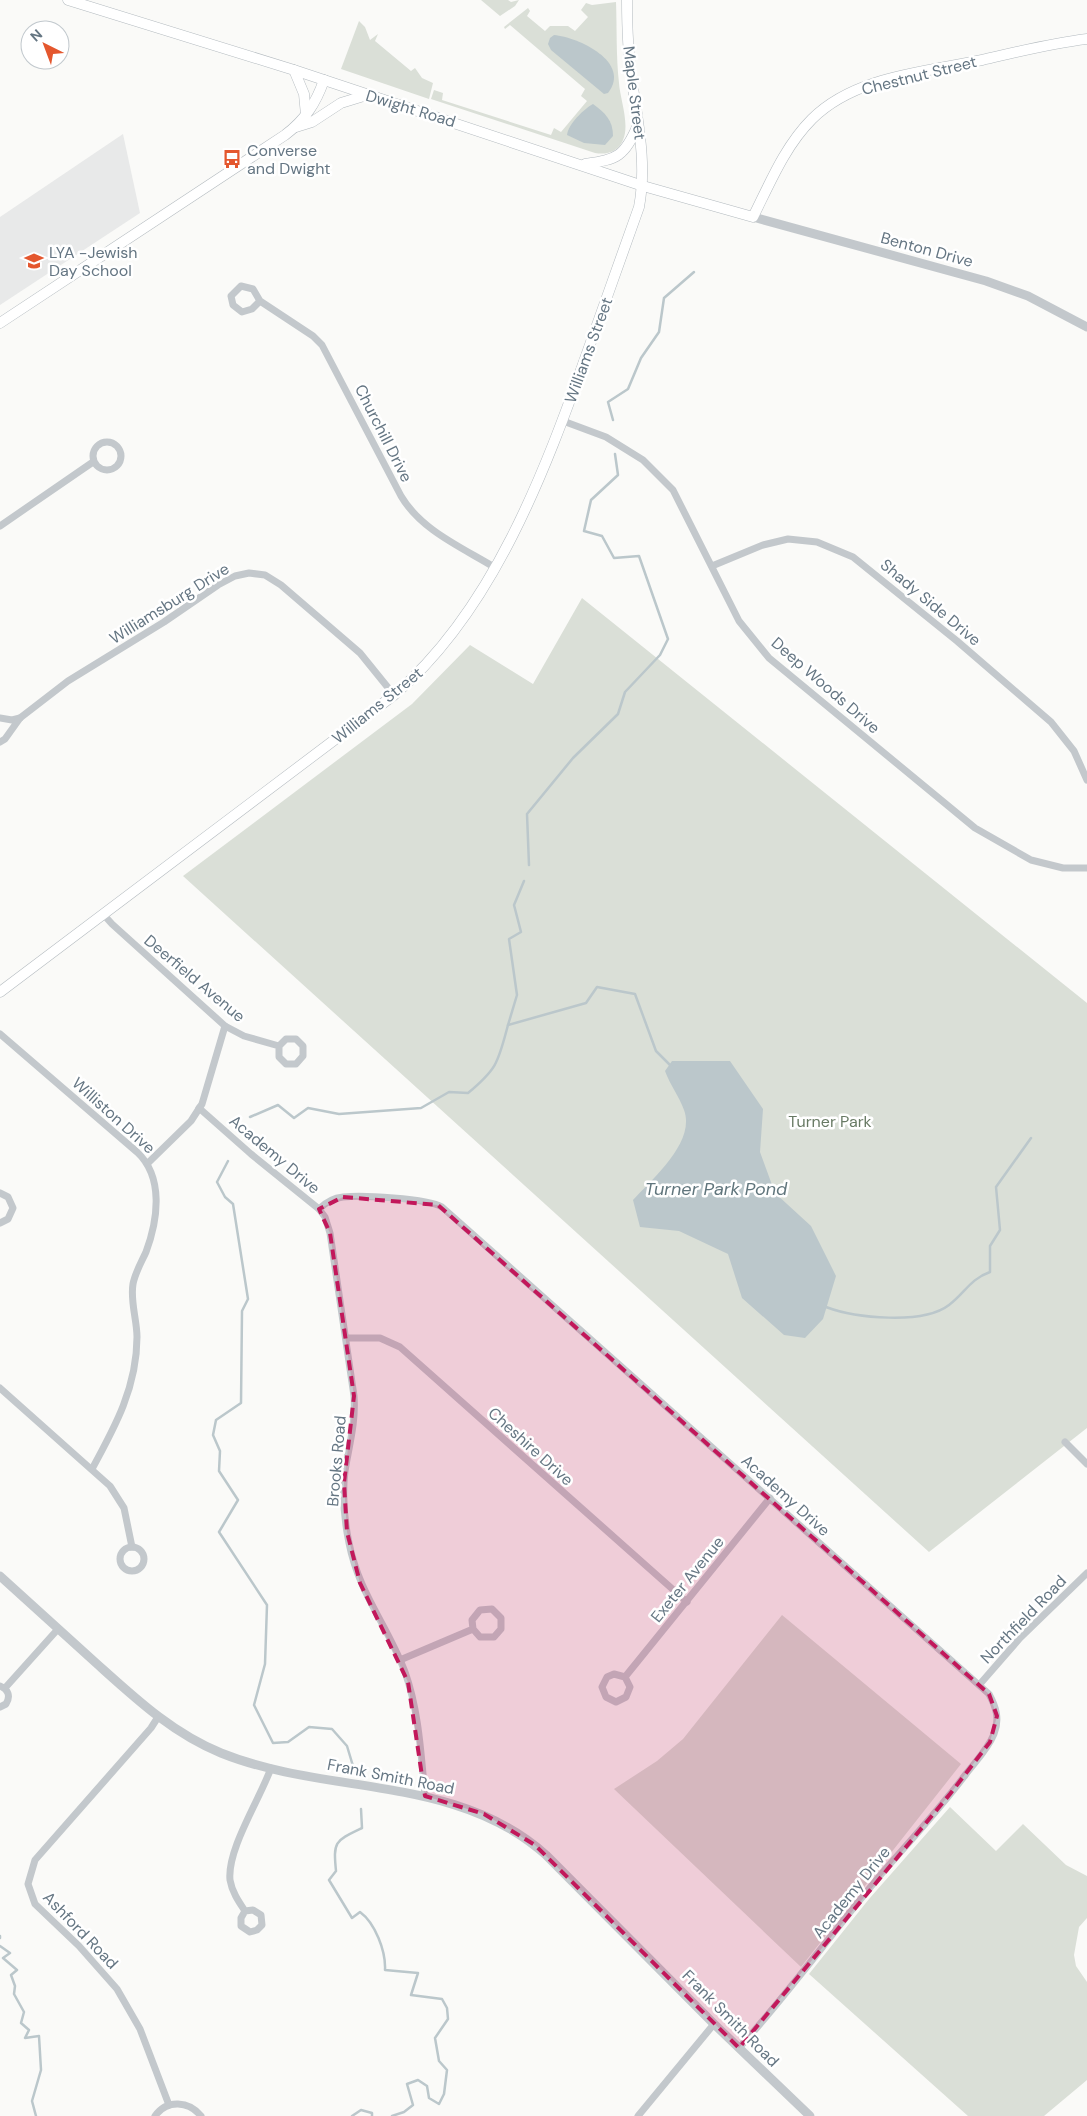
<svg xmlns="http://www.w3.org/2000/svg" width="1087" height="2116" font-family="'DM Sans',sans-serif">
<rect width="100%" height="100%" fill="#fafaf8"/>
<path fill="#e8e9e9" d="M 123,134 L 140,213 L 0,305 L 0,217 Z"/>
<g fill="#dadfd7">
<path d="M 481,0 L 508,0 L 511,2 L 519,0 L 515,6 L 500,16 Z"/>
<path d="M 616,2 C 617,28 616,56 619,83 C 620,99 630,124 623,140 C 618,152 607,155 595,153 L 431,99 L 434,90 L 443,93 L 442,100 L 551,135 L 554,128 L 561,132 L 587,101 L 581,96 L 585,89 L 510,25 L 505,29 L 504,27 L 528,8 L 530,11 L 527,16 L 545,31 L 550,26 L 568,26 L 575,31 L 588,17 L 581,10 L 586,3 L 592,5 Z"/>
<path d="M 359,21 L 365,27 L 370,40 L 378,34 L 375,41 L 411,71 L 415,68 L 422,78 L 433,83 L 429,99 L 341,69 Z"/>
<path d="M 582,598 L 1087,1003 L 1087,1428 L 929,1552 L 183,876 L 412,704 L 470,645 L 533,684 Z"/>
<path d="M 782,1615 L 961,1764 L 801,1967 L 614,1789 L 657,1761 L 683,1739 Z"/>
<path d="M 950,1807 L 996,1851 L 1023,1824 L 1066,1865 L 1087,1876 L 1087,1918 L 1079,1927 L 1074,1955 L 1076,1966 L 1087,1982 L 1087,2080 L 1044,2116 L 968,2116 L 809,1974 L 869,1899 Z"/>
</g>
<g fill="#bbc7cb">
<path d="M 554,35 C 578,37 632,62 608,93 L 604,94 L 551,50 L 548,44 L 550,38 Z"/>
<path d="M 593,104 C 605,113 613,120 613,136 L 605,145 L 584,143 L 567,135 C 568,124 584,109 593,104 Z"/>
<path d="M 672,1061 L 730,1061 L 763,1109 L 760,1152 L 775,1193 L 811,1226 L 836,1276 L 823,1319 L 805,1338 L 784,1335 L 742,1298 L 728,1254 L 679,1231 L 640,1227 L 633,1200 C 652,1179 696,1142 684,1110 C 679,1096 670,1085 665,1071 Z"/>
</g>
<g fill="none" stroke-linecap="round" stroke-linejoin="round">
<g stroke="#bbc7cb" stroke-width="2.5">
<path d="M 613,420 L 608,402 L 628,389 L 641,358 L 659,332 L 664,298 L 694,272"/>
<path d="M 529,865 L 527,814 L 573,758 L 618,714 L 625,692 L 660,655 L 668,639 L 639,556 L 614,558 L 602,536 L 584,531 L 591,500 L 618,475 L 615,454"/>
<path d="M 508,1025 L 517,995 L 509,939 L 521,932 L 514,905 L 524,881"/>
<path d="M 250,1117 L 278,1105 L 294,1118 L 308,1108 L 339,1114 L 421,1108 L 449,1092 L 468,1093 C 498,1068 498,1062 508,1025 L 586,1003 L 597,987 L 635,994 L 656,1051 L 671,1066"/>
<path d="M 228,1161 L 217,1182 L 225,1197 L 233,1204 L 248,1299 L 242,1311 L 241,1403 L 216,1420 L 213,1435 L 220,1451 L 219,1471 L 238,1500 L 219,1532 L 267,1605 L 265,1664 L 254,1705 L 273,1743 L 288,1742 L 309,1727 L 332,1729 L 347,1746 L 353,1766"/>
<path d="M 826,1307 C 855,1318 923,1325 949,1305 C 965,1293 970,1279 990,1272 L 990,1246 L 1000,1230 L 996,1187 L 1031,1138"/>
<path d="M 361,1809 L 362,1828 C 335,1841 333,1841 336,1871 L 329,1880 L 352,1918 L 360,1912 C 375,1923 386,1951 385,1970 L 418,1973 L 411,1995 L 442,1999 L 447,2008 L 448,2019 L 435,2038 L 439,2061 L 447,2070 L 444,2094 L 439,2104 L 429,2098 L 427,2086 L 418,2080 L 407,2084 L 413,2105 L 404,2112 L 392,2116"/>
<path d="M 0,1936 L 0,1938"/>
<path d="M 0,1946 L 10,1953 L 3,1958 L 17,1970 L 11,1975 L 15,1986 L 14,1994 L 24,2012 L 21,2023 L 29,2030 L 25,2038 L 39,2036 L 41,2070 L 32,2101 L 36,2116"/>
<path d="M 352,2116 L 361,2110 L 372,2113 L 372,2116"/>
</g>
<g stroke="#b3babf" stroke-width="11">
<g id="secondary">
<path d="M 68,0 L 294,70 L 643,186 L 753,217 C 770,183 785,146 812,119 C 855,76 926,72 982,60 C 1017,52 1052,43 1087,39"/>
<path d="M 294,70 L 304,94 L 306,115"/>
<path d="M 296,127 L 312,122 L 341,103 L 367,95"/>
<path d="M 585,164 C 618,159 624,157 638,125"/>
<path d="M 0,323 L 285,135 C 305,120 316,103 324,80"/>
<path d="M 0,992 L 394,695 C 493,611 545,471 587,353 C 604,304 622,256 639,207 C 647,164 638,123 632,81 C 628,54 627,27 627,0"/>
</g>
</g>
<g stroke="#c3c8cc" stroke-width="7">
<path d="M 260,301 L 252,309 L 242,312 L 233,305 L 231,296 L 241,286 L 253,289 L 260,301 L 313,336 L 322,345 L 401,496 C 421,530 461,547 494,567"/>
<path d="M 563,421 L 606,437 L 643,460 L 673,490 L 739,621 L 769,658 L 975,828 L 1031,860 L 1063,868 L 1087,868"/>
<circle cx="107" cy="456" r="14"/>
<path d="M 0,526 L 93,462"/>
<path d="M 712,566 L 763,545 L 788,539 L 817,542 L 853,557 L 957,641 L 1051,722 L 1074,751 L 1087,780"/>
<path d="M 0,718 L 12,720 L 20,718"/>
<path d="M 0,742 L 5,739 L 20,718 L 68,681 L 164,622 L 218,585 L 235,576 L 249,573 L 265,575 L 281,585 L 360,653 L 394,695"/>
<path d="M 103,914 L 112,924 L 225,1026 L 244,1036 L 279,1046 L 279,1057 L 286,1064 L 296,1064 L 303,1056 L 303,1046 L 296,1039 L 286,1039 L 279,1046"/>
<path d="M 0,1034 L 137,1152 C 164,1177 158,1220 146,1252 C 141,1263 135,1273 133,1284 C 130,1301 137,1320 137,1337 C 137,1387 115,1427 92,1469"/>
<path d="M 199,1108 L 251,1154 L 319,1209 C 326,1202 333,1198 343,1197 C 361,1195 427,1198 442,1207 L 989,1694 C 996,1707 1000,1719 994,1734 C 988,1749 976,1761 966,1774 C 939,1810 908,1843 878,1878 C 831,1934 788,1994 739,2048"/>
<path d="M 148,1163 L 191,1121 L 202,1104 L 225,1026"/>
<path d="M 0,1193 L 8,1197 L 13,1208 L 8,1219 L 0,1223"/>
<path d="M 319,1209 L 325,1217 L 330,1233 L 354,1396 C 356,1422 349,1446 345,1471 C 342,1496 344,1519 349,1543 C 359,1594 388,1626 405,1672 C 419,1711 421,1755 425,1796"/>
<path d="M 347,1338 L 380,1338 L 400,1347 L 687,1602"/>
<path d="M 0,1388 L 110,1486 L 124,1508 L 132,1547"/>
<path d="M 1065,1442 L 1087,1464"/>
<circle cx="132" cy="1559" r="12"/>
<path d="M 400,1660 L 473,1629 L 472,1620 L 480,1610 L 492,1609 L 501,1618 L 501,1629 L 494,1637 L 480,1637 L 473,1629"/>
<path d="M 625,1677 L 630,1687 L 626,1697 L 616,1702 L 606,1697 L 602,1687 L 607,1677 L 614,1674 L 625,1677 L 770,1498"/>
<path d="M 980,1684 L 1020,1638 L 1087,1573"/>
<path d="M 0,1686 C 8,1689 11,1696 6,1704 L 0,1707"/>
<path d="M 5,1688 L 58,1629"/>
<path d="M 158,1717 L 151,1728 L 35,1860 L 28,1884 L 35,1904 L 79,1946 L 117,1989 L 140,2029 L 169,2105"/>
<path d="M 245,1911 L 241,1918 L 241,1926 L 250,1932 L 257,1930 L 262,1925 L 261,1915 L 253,1910 L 245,1911 C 239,1902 232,1892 230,1880 C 227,1849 260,1799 271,1768"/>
<path d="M 155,2116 C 167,2099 189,2101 201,2116"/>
<path d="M 638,2116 L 714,2024"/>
</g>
<g stroke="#c3c8cc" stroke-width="9">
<path d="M 753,217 L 986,281 L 1028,296 L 1087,327"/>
<path d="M 0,1576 C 32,1605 64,1634 96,1663 C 135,1698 172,1733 221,1753 C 328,1796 456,1774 546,1855 L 714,2024 L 810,2116"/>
</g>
<use href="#secondary" stroke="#fff" stroke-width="10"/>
</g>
<path fill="#c2185b" fill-opacity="0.2" stroke="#c2185b" stroke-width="4" stroke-dasharray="10 6" stroke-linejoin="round" d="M 343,1197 L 438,1205 L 989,1694 L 997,1716 L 990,1742 L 950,1794 L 739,2048 L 535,1845 L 484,1814 L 425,1796 L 408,1682 L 360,1583 L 347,1532 L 344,1483 L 354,1396 L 330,1233 L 319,1209 Z"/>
<defs>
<g id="bus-bare" transform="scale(1.5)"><path d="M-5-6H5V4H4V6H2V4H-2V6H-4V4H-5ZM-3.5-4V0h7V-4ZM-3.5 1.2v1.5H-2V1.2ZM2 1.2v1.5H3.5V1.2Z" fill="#e4572e" stroke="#fff" stroke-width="2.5" paint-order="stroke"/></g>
<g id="school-bare" transform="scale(1.5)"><path d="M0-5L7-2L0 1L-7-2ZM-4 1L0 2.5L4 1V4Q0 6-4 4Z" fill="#e4572e" stroke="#fff" stroke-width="2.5" paint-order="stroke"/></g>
</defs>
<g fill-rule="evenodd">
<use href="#bus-bare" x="232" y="159"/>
<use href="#school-bare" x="34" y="261"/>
</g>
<g text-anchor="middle" stroke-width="5" stroke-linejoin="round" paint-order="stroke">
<g font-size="16" fill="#657683" stroke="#fff">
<text transform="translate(919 75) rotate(-14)" y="6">Chestnut Street</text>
<text transform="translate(635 93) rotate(83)" y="6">Maple Street</text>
<text transform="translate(411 108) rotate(17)" y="6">Dwight Road</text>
<text transform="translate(927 249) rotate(15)" y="6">Benton Drive</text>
<text transform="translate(588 350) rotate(-70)" y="6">Williams Street</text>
<text transform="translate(384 433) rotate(63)" y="6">Churchill Drive</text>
<text transform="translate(931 602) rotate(40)" y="6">Shady Side Drive</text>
<text transform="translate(169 603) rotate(-32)" y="6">Williamsburg Drive</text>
<text transform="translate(826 685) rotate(41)" y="6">Deep Woods Drive</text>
<text transform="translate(377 705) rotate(-39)" y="6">Williams Street</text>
<text transform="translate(195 978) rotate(40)" y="6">Deerfield Avenue</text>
<text transform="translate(114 1115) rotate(42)" y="6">Williston Drive</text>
<text transform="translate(275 1154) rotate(40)" y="6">Academy Drive</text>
<text transform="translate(531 1446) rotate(42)" y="6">Cheshire Drive</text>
<text transform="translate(336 1461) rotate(-85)" y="6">Brooks Road</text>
<text transform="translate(786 1495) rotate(42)" y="6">Academy Drive</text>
<text transform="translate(687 1579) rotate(-51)" y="6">Exeter Avenue</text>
<text transform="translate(1023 1619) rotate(-46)" y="6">Northfield Road</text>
<text transform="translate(391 1776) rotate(11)" y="6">Frank Smith Road</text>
<text transform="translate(851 1892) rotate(-51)" y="6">Academy Drive</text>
<text transform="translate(81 1930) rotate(46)" y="6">Ashford Road</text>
<text transform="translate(731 2018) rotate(45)" y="6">Frank Smith Road</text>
</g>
<g font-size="16" fill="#657683" stroke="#fff" text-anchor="start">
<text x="247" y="156">Converse<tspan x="247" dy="18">and Dwight</tspan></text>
<text x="49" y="258">LYA -Jewish<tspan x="49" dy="18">Day School</tspan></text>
</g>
<g font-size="16" fill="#687a64" stroke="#fff">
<text x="830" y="1127">Turner Park</text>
</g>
<g font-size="18" font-style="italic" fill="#60757c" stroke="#fff">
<text x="716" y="1195">Turner Park Pond</text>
</g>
</g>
<g transform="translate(45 45) rotate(318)"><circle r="24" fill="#ffffff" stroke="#c1c8cd"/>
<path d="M0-4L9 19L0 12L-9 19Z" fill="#e4572e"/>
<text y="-8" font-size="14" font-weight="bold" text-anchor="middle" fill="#657683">N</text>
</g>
</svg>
